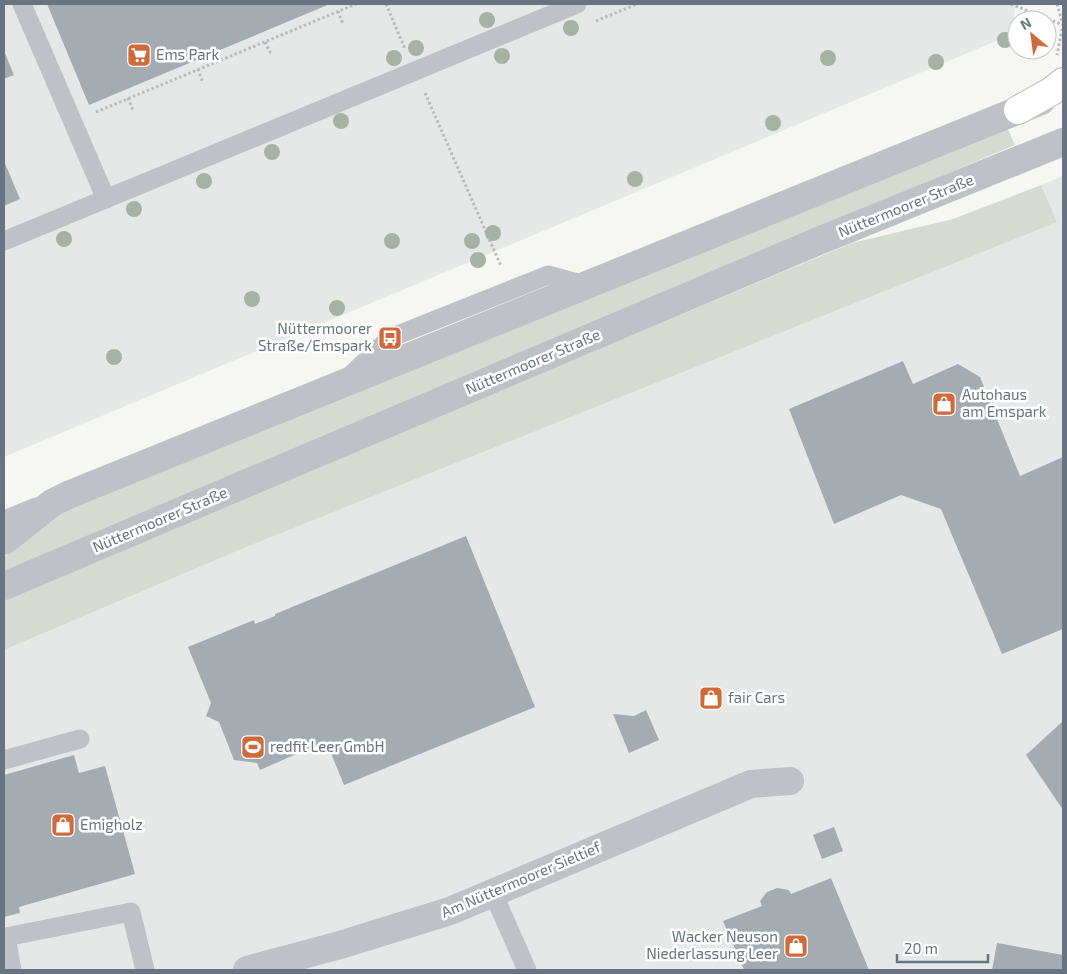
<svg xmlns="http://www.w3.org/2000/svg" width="1067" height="974" font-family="'Exo 2',sans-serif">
<rect width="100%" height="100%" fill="#f6f6f3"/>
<g fill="#e6e8e7">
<path d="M 4,4 L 1015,4 L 1013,34 L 4,457 Z"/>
<path d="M 1063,176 L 1063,970 L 4,970 L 4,650 L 244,548 L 1056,222 L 1041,185 Z"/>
</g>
<g fill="#d5dad3">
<path d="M 1006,125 L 1015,145 L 77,541 L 4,574 L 4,557 L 51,517 L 76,505 Z"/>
<path d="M 1041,185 L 1057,222 L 244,548 L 4,650 L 4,599 L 9,596 L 852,243 L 953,219 Z"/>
</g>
<g fill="#a4abb1">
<path d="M 47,4 L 330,4 L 89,105 Z"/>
<path d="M 4,51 L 14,75 L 4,79 Z"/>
<path d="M 4,161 L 20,199 L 4,206 Z"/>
<path d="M 903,361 L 913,384 L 958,364 L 980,377 L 1020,476 L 1063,457 L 1063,629 L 1002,654 L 941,509 L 901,495 L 834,524 L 789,409 Z"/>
<path d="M 466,536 L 535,707 L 344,785 L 326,741 L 260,770 L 257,763 L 234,760 L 219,722 L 206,716 L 211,703 L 188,647 L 254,620 L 255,624 L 275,616 L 275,614 Z"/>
<path d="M 646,710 L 659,740 L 629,753 L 613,714 L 634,716 Z"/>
<path d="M 1063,721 L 1063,810 L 1026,755 Z"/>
<path d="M 74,755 L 79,773 L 105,766 L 135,874 L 19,907 L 20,913 L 4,917 L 4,775 Z"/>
<path d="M 834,827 L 843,851 L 822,859 L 813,835 Z"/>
<path d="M 831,878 L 869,970 L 744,970 L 723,921 L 762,906 L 760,901 L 767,892 L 777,888 L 789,890 L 791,894 Z"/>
<path d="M 997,943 L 1063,955 L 1063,970 L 992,970 Z"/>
</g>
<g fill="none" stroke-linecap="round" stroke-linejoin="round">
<g stroke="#b2b5b9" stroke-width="30">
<path id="primary" d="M 1018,110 L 1052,91 L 1063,82"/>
</g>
<g stroke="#b8babd" stroke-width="3" stroke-dasharray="2.5 2.5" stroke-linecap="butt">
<path d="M 386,4 L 405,49"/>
<path d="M 1011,4 L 1063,25 L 1057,55"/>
<path d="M 1057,4 L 1063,25"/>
<path d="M 338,11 L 343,24"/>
<path d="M 596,21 L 637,4"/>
<path d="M 265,42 L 271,54"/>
<path d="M 198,69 L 203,83"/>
<path d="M 425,93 L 501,266"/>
<path d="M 128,98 L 133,110"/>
<path d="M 96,112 L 356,4"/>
</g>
<g stroke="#bec1c5" stroke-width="19">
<path d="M 22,4 L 106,199"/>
<path d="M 4,241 L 577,4"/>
<path d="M 350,376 L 390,338 L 548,275 L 585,285"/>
<path d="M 4,520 L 36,507"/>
<path d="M 4,760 L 80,739"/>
<path d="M 493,893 L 527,970"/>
<path d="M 12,970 L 6,937 L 131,912 L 145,970"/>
</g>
<path stroke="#bec1c5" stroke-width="28" d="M 247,970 L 340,945 L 450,911 L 751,784 L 790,781"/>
<g stroke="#bec1c5" stroke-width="28">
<path d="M 4,541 L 52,503 L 68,495 L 1041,101"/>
<path d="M 4,586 L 821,240 L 1063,142"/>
</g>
<use href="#primary" stroke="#fff" stroke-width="28"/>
</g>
<g fill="#a8b1a6">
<circle cx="487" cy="20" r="8"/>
<circle cx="571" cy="28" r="8"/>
<circle cx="1005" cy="40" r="8"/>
<circle cx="416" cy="48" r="8"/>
<circle cx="502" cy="56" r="8"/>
<circle cx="394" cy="58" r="8"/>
<circle cx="828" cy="58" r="8"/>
<circle cx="936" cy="62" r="8"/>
<circle cx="341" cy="121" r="8"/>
<circle cx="773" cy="123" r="8"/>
<circle cx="272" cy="152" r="8"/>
<circle cx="635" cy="179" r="8"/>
<circle cx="204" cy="181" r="8"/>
<circle cx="134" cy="209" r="8"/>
<circle cx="493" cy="233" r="8"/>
<circle cx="64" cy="239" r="8"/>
<circle cx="392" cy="241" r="8"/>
<circle cx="472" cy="241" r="8"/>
<circle cx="478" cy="260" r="8"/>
<circle cx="252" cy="299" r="8"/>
<circle cx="337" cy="308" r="8"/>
<circle cx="114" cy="357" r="8"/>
</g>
<defs>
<g id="supermarket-square" transform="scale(1.25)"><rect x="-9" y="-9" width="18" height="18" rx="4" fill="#cf6a3b" stroke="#fff"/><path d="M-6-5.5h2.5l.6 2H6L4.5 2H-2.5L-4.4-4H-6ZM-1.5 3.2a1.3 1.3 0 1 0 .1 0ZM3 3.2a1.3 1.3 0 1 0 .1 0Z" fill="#fff"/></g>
<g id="bus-square" transform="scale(1.25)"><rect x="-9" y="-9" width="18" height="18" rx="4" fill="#cf6a3b" stroke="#fff"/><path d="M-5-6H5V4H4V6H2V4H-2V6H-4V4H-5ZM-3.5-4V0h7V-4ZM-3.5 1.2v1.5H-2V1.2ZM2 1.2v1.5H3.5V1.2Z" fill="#fff"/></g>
<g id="shop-square" transform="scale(1.25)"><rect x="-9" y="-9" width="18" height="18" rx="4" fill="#cf6a3b" stroke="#fff"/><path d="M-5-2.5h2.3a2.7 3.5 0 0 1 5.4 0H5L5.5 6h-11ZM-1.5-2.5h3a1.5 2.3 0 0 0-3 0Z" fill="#fff"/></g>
<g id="stadium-square" transform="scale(1.25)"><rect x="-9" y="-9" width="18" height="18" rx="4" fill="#cf6a3b" stroke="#fff"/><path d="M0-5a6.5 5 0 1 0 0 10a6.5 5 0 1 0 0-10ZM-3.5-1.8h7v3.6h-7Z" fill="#fff"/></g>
</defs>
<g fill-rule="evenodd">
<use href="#supermarket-square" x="139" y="55"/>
<use href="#bus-square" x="390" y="338"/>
<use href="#shop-square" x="944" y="404"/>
<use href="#shop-square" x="711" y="698"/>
<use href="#stadium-square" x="253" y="747"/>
<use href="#shop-square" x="63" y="825"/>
<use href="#shop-square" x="796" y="946"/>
</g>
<g text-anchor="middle" stroke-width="5" stroke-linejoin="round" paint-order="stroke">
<g font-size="15" fill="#687481" stroke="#fff" text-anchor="start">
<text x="156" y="60">Ems Park</text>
<text x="372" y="334" text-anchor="end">Nüttermoorer<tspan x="372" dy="17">Straße/Emspark</tspan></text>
<text x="962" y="400">Autohaus<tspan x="962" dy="17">am Emspark</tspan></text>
<text x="728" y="703">fair Cars</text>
<text x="270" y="752">redfit Leer GmbH</text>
<text x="80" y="830">Emigholz</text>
<text x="778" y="942" text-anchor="end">Wacker Neuson<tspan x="778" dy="17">Niederlassung Leer</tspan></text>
</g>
<g font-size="15" fill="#687481" stroke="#fff">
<text transform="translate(906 206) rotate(-22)" y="5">Nüttermoorer Straße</text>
<text transform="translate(533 362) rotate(-23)" y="5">Nüttermoorer Straße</text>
<text transform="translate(160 520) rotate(-23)" y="5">Nüttermoorer Straße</text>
<text transform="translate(521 880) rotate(-23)" y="5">Am Nüttermoorer Sieltief</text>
</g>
</g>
<rect width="1067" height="974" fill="none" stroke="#687481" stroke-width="10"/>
<g transform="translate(1032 35) rotate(331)"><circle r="24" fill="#ffffff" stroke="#c3c7cd"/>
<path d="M0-4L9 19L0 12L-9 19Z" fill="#cf6a3b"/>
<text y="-8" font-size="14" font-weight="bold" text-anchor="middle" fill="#687481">N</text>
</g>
<path d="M897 954v8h91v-8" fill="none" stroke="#687481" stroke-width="2.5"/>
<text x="904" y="954" font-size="15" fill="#687481" stroke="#ffffff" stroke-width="4" paint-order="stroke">20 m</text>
</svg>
